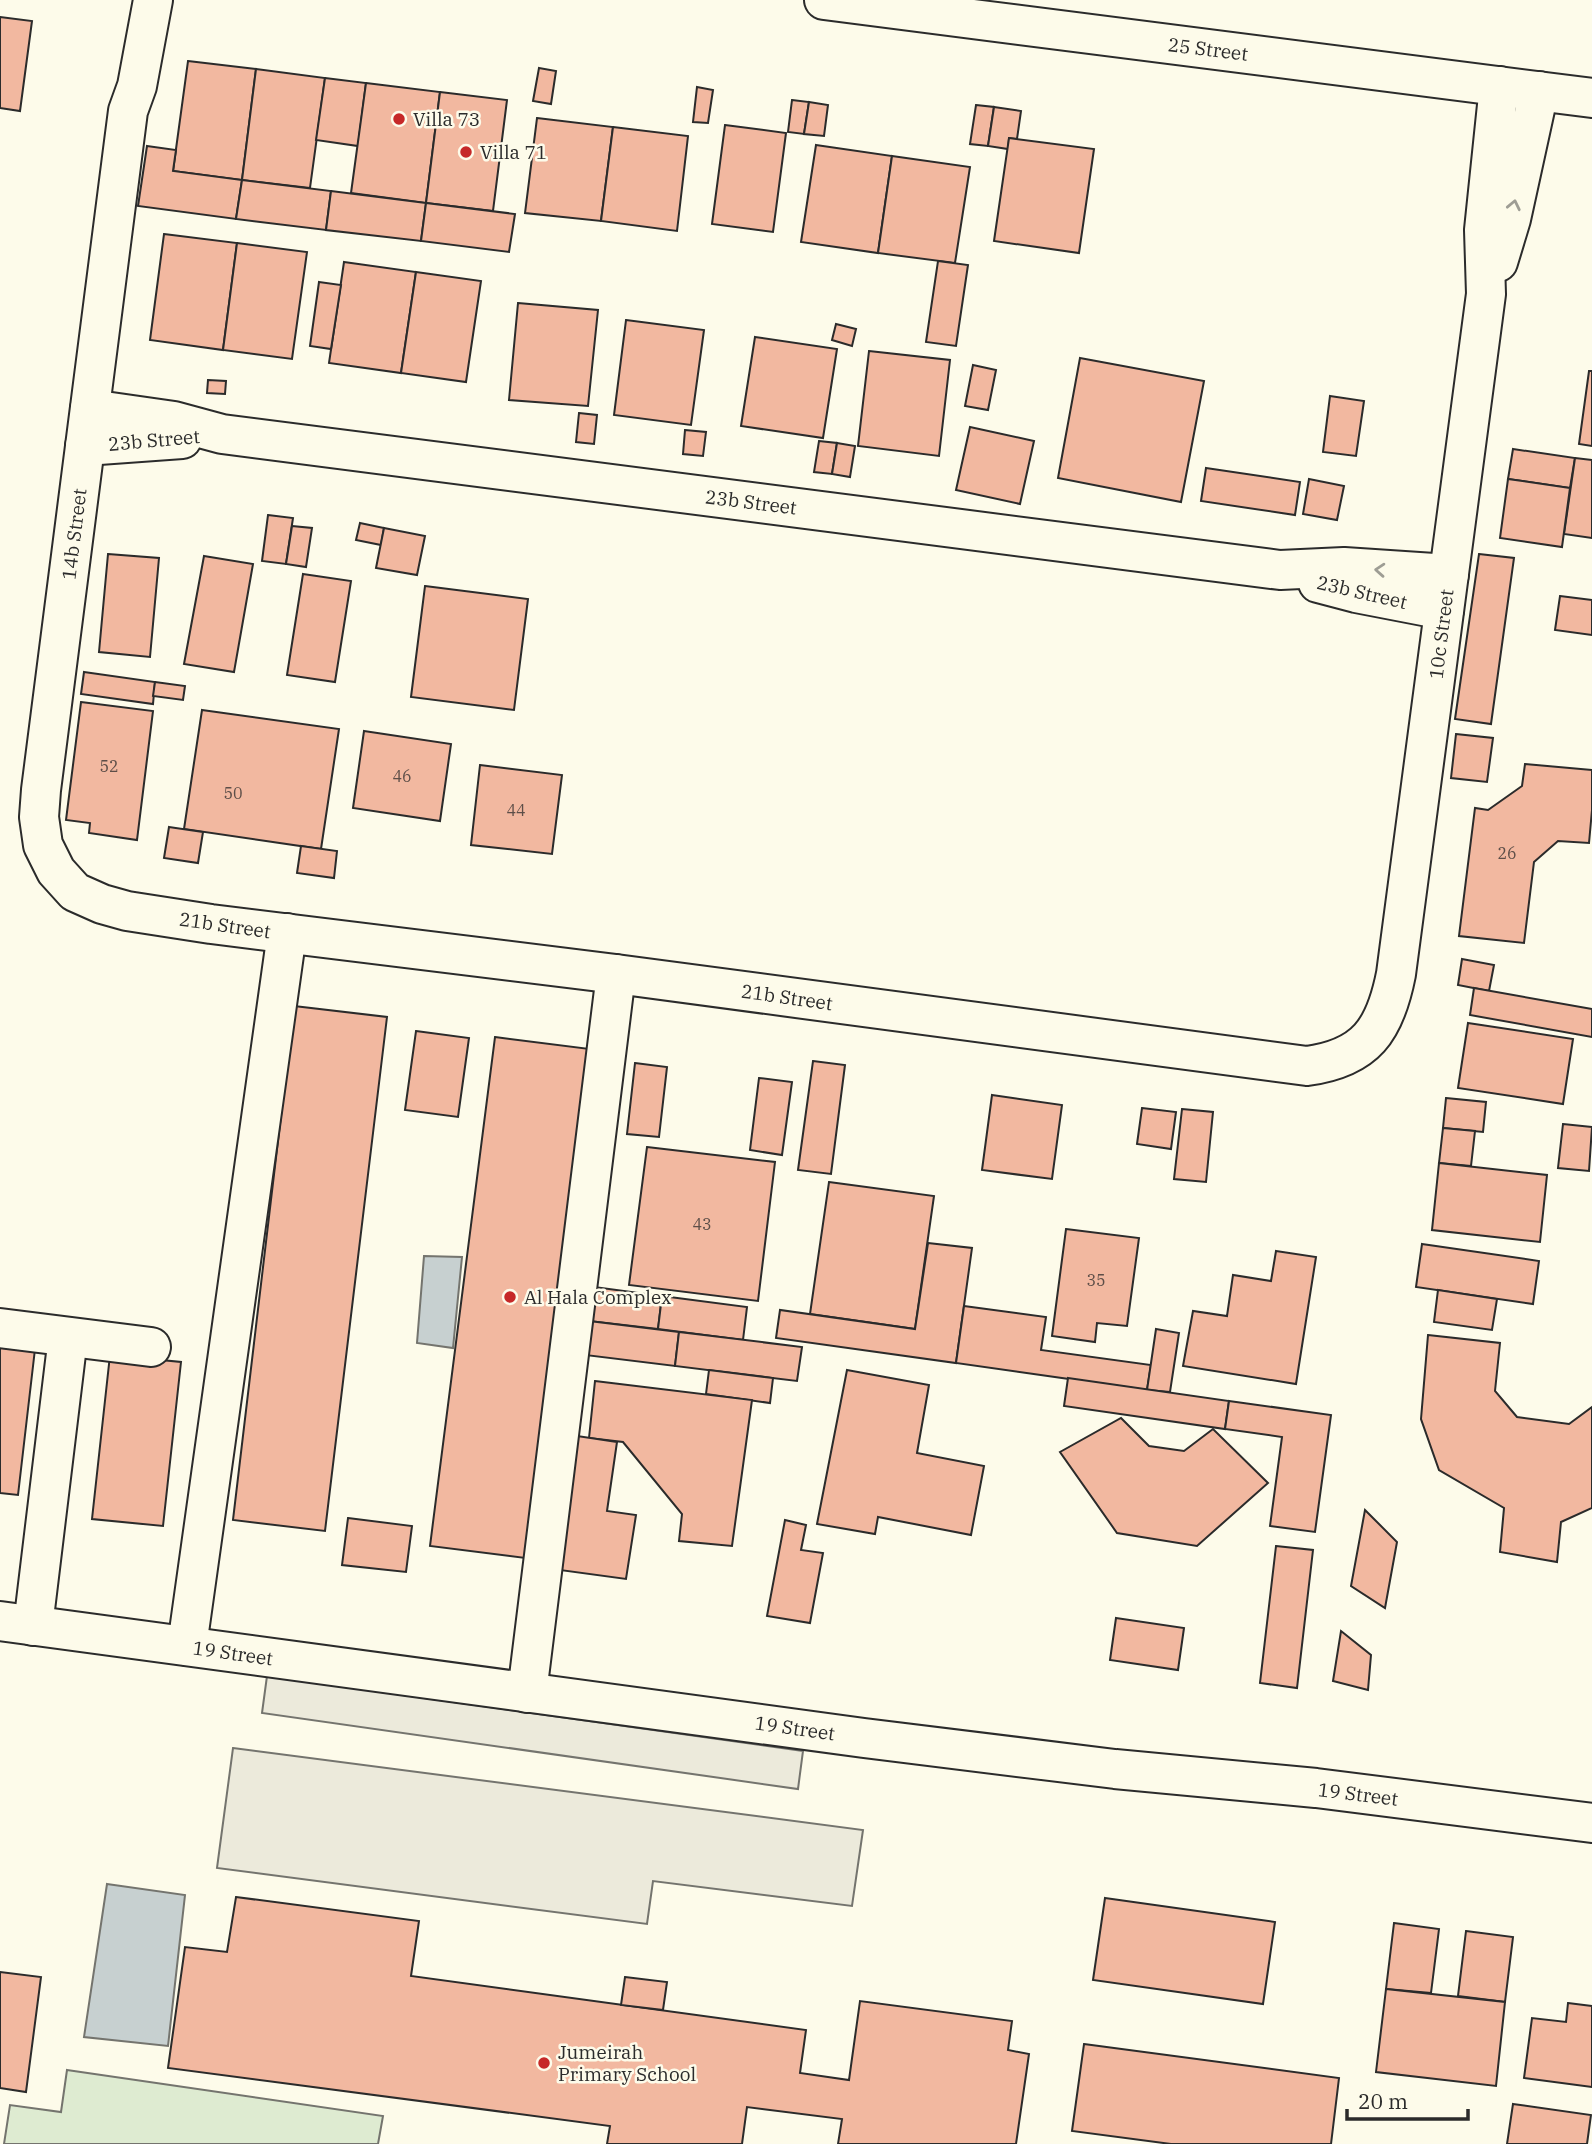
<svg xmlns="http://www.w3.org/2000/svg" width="1592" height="2144" font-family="'IBM Plex Serif',serif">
<rect width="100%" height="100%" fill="#fdfbea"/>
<path fill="#deebd1" stroke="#74746e" stroke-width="2" d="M 67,2070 L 383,2116 L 378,2144 L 4,2144 L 10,2105 L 61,2112 Z"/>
<g fill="#eceadb" stroke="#74746e" stroke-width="2">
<path d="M 267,1676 L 803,1751 L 798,1789 L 262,1713 Z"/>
<path d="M 233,1748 L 863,1830 L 852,1906 L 653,1881 L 647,1924 L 217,1868 Z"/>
</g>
<g fill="#c7d0d0" stroke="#74746e" stroke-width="2">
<path d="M 424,1256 L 462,1257 L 453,1348 L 417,1343 Z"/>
<path d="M 107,1884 L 185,1895 L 168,2046 L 84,2037 Z"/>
</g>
<g fill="#f2b8a0" stroke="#2b2b2b" stroke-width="2">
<path d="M 0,17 L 32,21 L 20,111 L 0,108 Z"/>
<path d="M 188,61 L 256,69 L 242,180 L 173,171 Z"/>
<path d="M 539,68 L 556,71 L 551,104 L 533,101 Z"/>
<path d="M 256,69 L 325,78 L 310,188 L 242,180 Z"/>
<path d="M 325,78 L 366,83 L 358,146 L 316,140 Z"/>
<path d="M 366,83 L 440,92 L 426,203 L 351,193 Z"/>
<path d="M 697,87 L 713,90 L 708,123 L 693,122 Z"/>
<path d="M 440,92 L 507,100 L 493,211 L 426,203 Z"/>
<path d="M 792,100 L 809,102 L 804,134 L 788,132 Z"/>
<path d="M 809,102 L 828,105 L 824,136 L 804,134 Z"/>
<path d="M 976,105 L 994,107 L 988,146 L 970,144 Z"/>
<path d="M 994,107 L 1021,111 L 1017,139 L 1009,138 L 1008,149 L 988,146 Z"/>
<path d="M 537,118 L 613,127 L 601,221 L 525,213 Z"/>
<path d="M 725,125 L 786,133 L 773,232 L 712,224 Z"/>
<path d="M 613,127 L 688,136 L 677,231 L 601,221 Z"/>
<path d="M 1009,138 L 1094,149 L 1079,253 L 994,241 Z"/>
<path d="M 816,145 L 892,156 L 878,253 L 801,242 Z"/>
<path d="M 147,146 L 176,150 L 173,171 L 242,180 L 236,219 L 138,206 Z"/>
<path d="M 892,156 L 970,167 L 955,263 L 878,253 Z"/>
<path d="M 242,180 L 331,191 L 326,230 L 236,219 Z"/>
<path d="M 331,191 L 426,203 L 421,241 L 326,230 Z"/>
<path d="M 426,203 L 515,214 L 509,252 L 421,241 Z"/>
<path d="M 164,234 L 237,243 L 223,350 L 150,340 Z"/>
<path d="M 237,243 L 307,252 L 292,359 L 223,350 Z"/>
<path d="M 938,261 L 968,265 L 956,346 L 926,342 Z"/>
<path d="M 344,262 L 416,272 L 401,373 L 329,363 Z"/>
<path d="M 416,272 L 481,281 L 466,382 L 401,373 Z"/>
<path d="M 319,282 L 341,285 L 331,349 L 310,346 Z"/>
<path d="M 518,303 L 598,310 L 588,406 L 509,400 Z"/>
<path d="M 626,320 L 704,330 L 691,425 L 614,415 Z"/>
<path d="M 836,324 L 856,329 L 852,346 L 832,340 Z"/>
<path d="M 755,337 L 837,349 L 823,438 L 741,426 Z"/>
<path d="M 869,351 L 950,360 L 939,456 L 858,446 Z"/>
<path d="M 1080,358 L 1204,381 L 1181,502 L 1058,478 Z"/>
<path d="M 973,365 L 996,370 L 988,410 L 965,406 Z"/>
<path d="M 1589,371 L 1592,371 L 1592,446 L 1579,444 Z"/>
<path d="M 208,380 L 226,381 L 225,394 L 207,393 Z"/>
<path d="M 1330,396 L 1364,401 L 1356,456 L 1323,452 Z"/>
<path d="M 579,413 L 597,415 L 594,444 L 576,442 Z"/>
<path d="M 970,427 L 1034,441 L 1020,504 L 956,490 Z"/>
<path d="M 685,430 L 706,432 L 703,456 L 683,454 Z"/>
<path d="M 819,441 L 837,443 L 832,474 L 814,472 Z"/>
<path d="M 837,443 L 855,446 L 850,477 L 832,474 Z"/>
<path d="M 1513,449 L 1575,458 L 1570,488 L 1508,479 Z"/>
<path d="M 1575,458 L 1592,460 L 1592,538 L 1564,534 Z"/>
<path d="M 1206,468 L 1300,482 L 1295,515 L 1201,501 Z"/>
<path d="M 1309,479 L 1344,486 L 1337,520 L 1303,514 Z"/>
<path d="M 1508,479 L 1570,488 L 1562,547 L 1500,538 Z"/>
<path d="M 268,515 L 293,518 L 286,564 L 262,561 Z"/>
<path d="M 360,523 L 384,528 L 381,545 L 356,540 Z"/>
<path d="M 292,526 L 312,528 L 306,567 L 286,564 Z"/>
<path d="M 384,528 L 425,536 L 417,575 L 376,568 Z"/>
<path d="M 108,554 L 159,558 L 150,657 L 99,652 Z"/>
<path d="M 1479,554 L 1514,558 L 1491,724 L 1455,719 Z"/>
<path d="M 204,556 L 253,564 L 234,672 L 184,664 Z"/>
<path d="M 303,574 L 351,581 L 335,682 L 287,675 Z"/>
<path d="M 425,586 L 528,599 L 514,710 L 411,697 Z"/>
<path d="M 1560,596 L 1592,600 L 1592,635 L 1555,630 Z"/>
<path d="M 84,672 L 155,682 L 153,704 L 81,694 Z"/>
<path d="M 155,682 L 185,686 L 183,700 L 153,696 Z"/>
<path d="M 81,702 L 153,711 L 137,840 L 89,833 L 90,823 L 66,820 Z"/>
<path d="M 202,710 L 339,729 L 321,849 L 184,829 Z"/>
<path d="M 364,731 L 451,744 L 440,821 L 353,808 Z"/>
<path d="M 1456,734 L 1493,738 L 1487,782 L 1451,778 Z"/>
<path d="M 1525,764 L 1592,770 L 1592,810 L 1589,843 L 1558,841 L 1534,862 L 1524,943 L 1459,936 L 1475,808 L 1488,810 L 1522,786 Z"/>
<path d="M 480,765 L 562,775 L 552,854 L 471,845 Z"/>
<path d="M 169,827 L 203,832 L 198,863 L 164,858 Z"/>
<path d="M 301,846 L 337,851 L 334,878 L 297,873 Z"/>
<path d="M 1462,959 L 1494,965 L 1489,991 L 1458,985 Z"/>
<path d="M 1474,988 L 1592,1009 L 1592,1037 L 1470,1015 Z"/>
<path d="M 294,1006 L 387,1017 L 325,1531 L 233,1520 Z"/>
<path d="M 1468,1023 L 1573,1039 L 1563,1104 L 1458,1088 Z"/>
<path d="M 416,1031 L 469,1038 L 458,1117 L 405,1110 Z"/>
<path d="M 495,1037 L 590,1049 L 525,1558 L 430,1546 Z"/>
<path d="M 813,1061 L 845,1065 L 831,1174 L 798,1170 Z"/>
<path d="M 635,1063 L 667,1067 L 659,1137 L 627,1134 Z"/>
<path d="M 759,1078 L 792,1082 L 782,1155 L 750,1150 Z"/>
<path d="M 992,1095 L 1062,1105 L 1052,1179 L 982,1170 Z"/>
<path d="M 1446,1098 L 1486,1102 L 1483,1132 L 1443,1128 Z"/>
<path d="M 1142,1108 L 1176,1112 L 1171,1149 L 1137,1144 Z"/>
<path d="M 1182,1109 L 1213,1112 L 1206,1182 L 1174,1179 Z"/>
<path d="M 1563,1124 L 1592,1127 L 1589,1171 L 1558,1168 Z"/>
<path d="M 1443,1128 L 1475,1131 L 1471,1166 L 1439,1163 Z"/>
<path d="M 647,1147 L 775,1162 L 758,1301 L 629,1285 Z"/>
<path d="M 1439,1163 L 1547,1175 L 1540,1242 L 1432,1230 Z"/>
<path d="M 829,1182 L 934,1196 L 915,1329 L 810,1314 Z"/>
<path d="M 1066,1229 L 1139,1238 L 1127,1326 L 1097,1323 L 1095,1342 L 1052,1336 Z"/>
<path d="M 928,1243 L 972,1248 L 956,1363 L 776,1338 L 780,1310 L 915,1329 Z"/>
<path d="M 1422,1244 L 1539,1261 L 1533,1304 L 1416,1287 Z"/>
<path d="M 1276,1251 L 1316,1257 L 1296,1384 L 1183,1366 L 1193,1311 L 1227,1316 L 1233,1275 L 1271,1281 Z"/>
<path d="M 594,1287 L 662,1296 L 658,1329 L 589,1321 Z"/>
<path d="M 1438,1290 L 1497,1299 L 1492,1330 L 1434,1322 Z"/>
<path d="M 662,1296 L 747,1307 L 743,1340 L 658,1329 Z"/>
<path d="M 964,1306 L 1046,1317 L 1041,1350 L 1151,1365 L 1147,1390 L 956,1363 Z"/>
<path d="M 589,1321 L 679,1332 L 675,1366 L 585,1355 Z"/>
<path d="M 1156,1329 L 1179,1333 L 1170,1392 L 1147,1390 Z"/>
<path d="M 679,1332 L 802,1347 L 797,1381 L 675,1366 Z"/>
<path d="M 1428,1335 L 1500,1343 L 1495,1391 L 1517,1417 L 1569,1424 L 1592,1407 L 1592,1508 L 1561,1522 L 1557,1562 L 1500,1552 L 1504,1508 L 1439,1470 L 1421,1419 Z"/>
<path d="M 0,1345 L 35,1349 L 18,1495 L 0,1493 Z"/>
<path d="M 110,1355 L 181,1362 L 163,1526 L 92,1519 Z"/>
<path d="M 709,1370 L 773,1378 L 770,1403 L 706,1394 Z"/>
<path d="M 847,1370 L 929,1385 L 917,1453 L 984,1466 L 971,1535 L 878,1517 L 875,1534 L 817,1524 Z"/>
<path d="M 1068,1378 L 1229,1401 L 1225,1429 L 1064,1406 Z"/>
<path d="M 595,1381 L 752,1400 L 732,1546 L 679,1541 L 682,1514 L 623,1442 L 589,1438 Z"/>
<path d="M 1229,1401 L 1331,1415 L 1315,1532 L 1270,1526 L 1282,1437 L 1225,1429 Z"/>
<path d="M 1121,1418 L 1149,1446 L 1184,1451 L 1213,1429 L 1268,1483 L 1197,1546 L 1117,1533 L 1060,1452 Z"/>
<path d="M 564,1434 L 617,1442 L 607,1511 L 636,1515 L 626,1579 L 545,1568 Z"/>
<path d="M 1365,1510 L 1397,1542 L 1385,1608 L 1351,1586 Z"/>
<path d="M 348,1518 L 412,1526 L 406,1572 L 342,1565 Z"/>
<path d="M 785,1520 L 806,1525 L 801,1550 L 823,1553 L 810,1623 L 767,1616 Z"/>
<path d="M 1276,1546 L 1313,1550 L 1297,1688 L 1260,1683 Z"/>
<path d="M 1116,1618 L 1184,1628 L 1178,1670 L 1110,1660 Z"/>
<path d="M 1341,1631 L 1371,1655 L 1368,1690 L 1333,1681 Z"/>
<path d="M 236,1897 L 419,1921 L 411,1976 L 806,2030 L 800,2073 L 849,2080 L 860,2001 L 1012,2021 L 1008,2050 L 1029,2054 L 1016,2144 L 838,2144 L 842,2119 L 747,2107 L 742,2144 L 607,2144 L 610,2126 L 168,2068 L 185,1947 L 227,1952 Z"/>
<path d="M 1105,1898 L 1275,1922 L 1263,2004 L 1093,1980 Z"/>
<path d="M 1394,1923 L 1439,1929 L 1431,1993 L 1386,1989 Z"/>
<path d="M 1466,1931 L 1513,1937 L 1505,2002 L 1458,1996 Z"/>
<path d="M 0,1972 L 41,1977 L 26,2092 L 0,2088 Z"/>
<path d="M 625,1977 L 667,1982 L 663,2010 L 621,2005 Z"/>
<path d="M 1386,1989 L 1505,2002 L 1496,2086 L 1376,2072 Z"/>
<path d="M 1568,2003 L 1592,2006 L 1592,2087 L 1524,2078 L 1532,2018 L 1566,2022 Z"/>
<path d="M 1084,2044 L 1339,2078 L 1331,2144 L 1171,2144 L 1072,2131 Z"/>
<path d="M 1513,2104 L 1591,2115 L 1587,2144 L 1507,2144 Z"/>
</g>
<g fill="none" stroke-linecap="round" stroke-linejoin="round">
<g stroke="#2b2b2b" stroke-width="42">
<g id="minor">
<path d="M 153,0 L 137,86 L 128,111 L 124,142 L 41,790 L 39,817 L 43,845 L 56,871 L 75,892 L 102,904 L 127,911 L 211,924 L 616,974 L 1307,1066 C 1366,1058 1385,1030 1396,974 L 1486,294 L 1484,230 L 1499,86"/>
<path d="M 824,0 L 1592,98"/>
<path d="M 1498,262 L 1511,219 L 1539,91"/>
<path d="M 90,409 L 174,421 L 222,434 L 1280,570 L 1344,567 L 1449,574"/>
<path d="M 85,446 L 182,439"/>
<path d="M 1318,583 L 1356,593 L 1444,610"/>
<path d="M 0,1328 L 151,1347"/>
<path d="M 0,1621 L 864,1738 L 1115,1769 L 1316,1788 L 1592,1823"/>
<path d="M 33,1626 L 68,1337"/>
<path d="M 187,1646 L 287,933"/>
<path d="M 527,1693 L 616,974"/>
</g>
</g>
<use href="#minor" stroke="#fdfbea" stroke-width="38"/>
</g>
<defs><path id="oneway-chevron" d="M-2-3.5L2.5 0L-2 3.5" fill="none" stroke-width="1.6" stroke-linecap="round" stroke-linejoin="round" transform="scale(1.75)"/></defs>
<g stroke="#9e9d94">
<use href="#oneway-chevron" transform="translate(1514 205) rotate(-78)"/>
<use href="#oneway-chevron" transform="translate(1380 570) rotate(-176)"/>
</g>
<g fill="#c62828" stroke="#fdfbea" stroke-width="2.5">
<circle cx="399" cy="119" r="7"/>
<circle cx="466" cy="152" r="7"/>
<circle cx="510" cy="1297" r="7"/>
<circle cx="544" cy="2063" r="7"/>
</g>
<g text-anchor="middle" stroke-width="5" stroke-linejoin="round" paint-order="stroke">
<g font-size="16" fill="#5d4e48">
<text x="109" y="772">52</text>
<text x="402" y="782">46</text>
<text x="233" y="799">50</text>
<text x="516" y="816">44</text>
<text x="1507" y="859">26</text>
<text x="702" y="1230">43</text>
<text x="1096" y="1286">35</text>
</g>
<g font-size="19" fill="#2b2b2b" stroke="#fdfbea">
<text transform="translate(1208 49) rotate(7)" y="7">25 Street</text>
<text transform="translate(154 440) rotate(-5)" y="7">23b Street</text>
<text transform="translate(751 502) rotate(7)" y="7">23b Street</text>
<text transform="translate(74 534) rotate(-83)" y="7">14b Street</text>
<text transform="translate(1362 592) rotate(13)" y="7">23b Street</text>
<text transform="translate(1441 634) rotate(-83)" y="7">10c Street</text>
<text transform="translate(225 925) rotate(8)" y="7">21b Street</text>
<text transform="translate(787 997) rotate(8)" y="7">21b Street</text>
<text transform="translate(233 1653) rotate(8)" y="7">19 Street</text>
<text transform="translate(795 1728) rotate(8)" y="7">19 Street</text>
<text transform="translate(1358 1794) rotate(7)" y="7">19 Street</text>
</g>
<g font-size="19" fill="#2b2b2b" stroke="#fdfbea" text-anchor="start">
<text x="413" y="126">Villa 73</text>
<text x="480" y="159">Villa 71</text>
<text x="524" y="1304">Al Hala Complex</text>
<text x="558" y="2059">Jumeirah<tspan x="558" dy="22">Primary School</tspan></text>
</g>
</g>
<path d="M1347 2109v10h121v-10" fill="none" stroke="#2b2b2b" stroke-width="3.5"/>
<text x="1358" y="2109" font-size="21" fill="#2b2b2b" stroke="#fdfbea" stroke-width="5" paint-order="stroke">20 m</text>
</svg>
